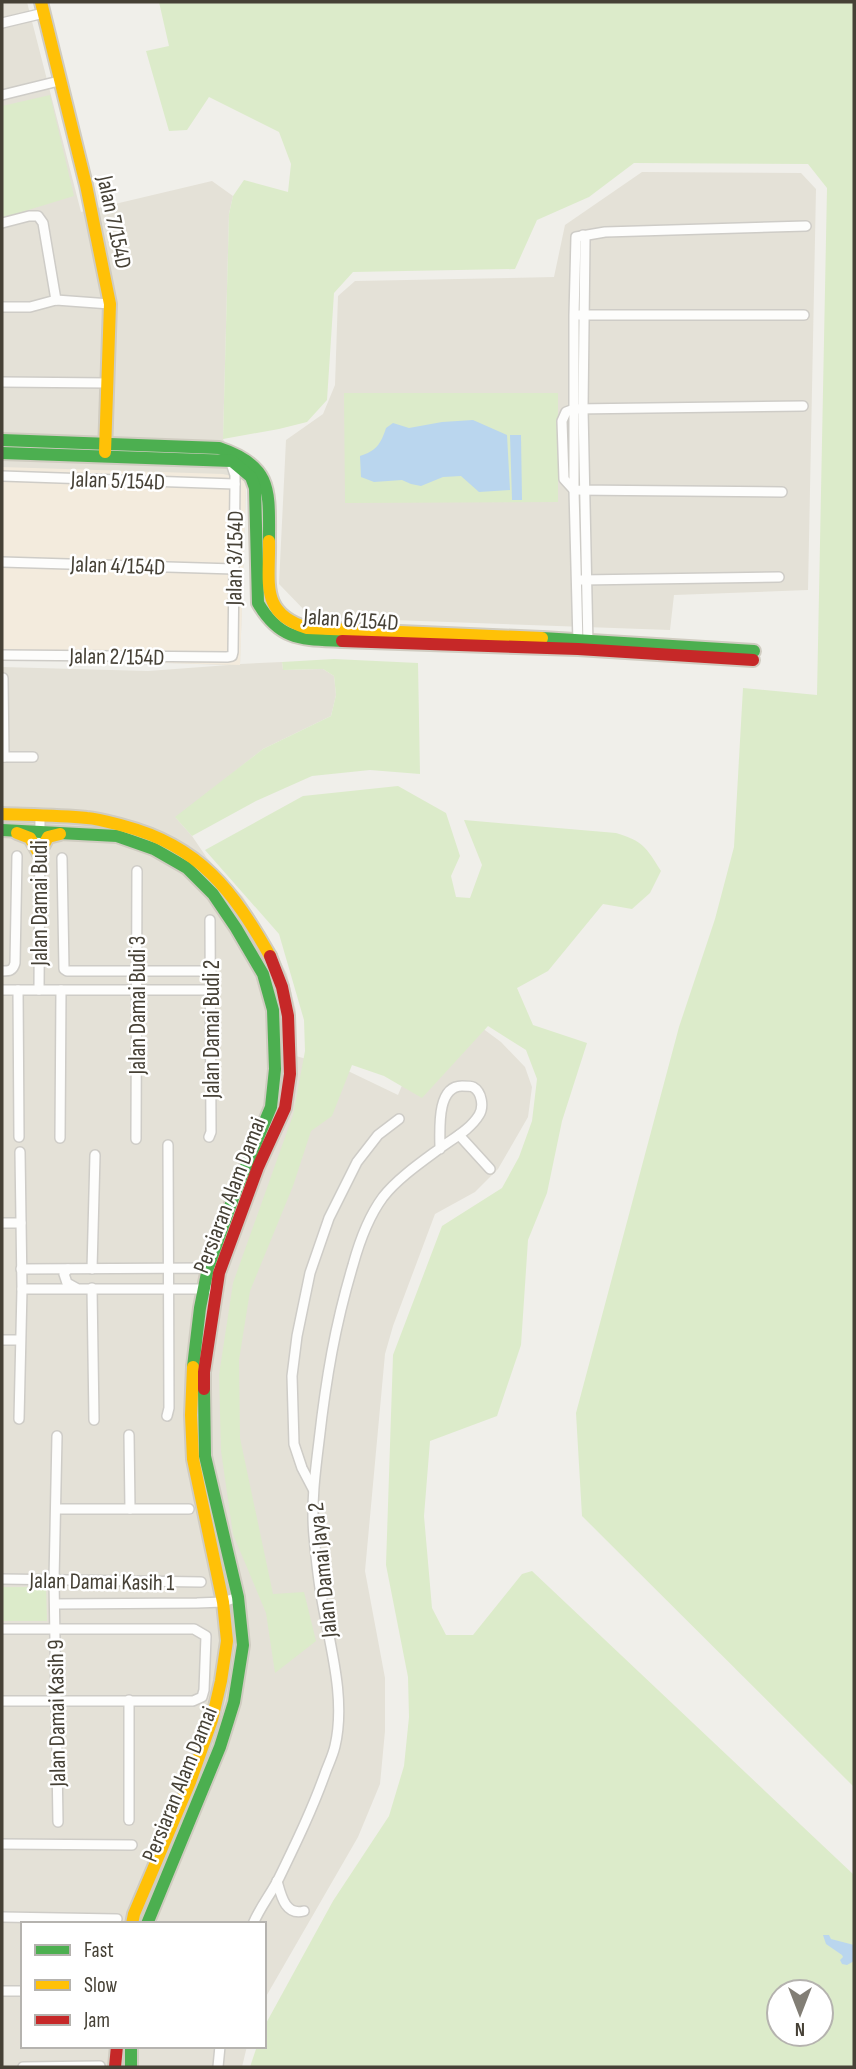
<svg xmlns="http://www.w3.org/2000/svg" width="856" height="2069" font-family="'Sofia Sans Condensed',sans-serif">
<rect width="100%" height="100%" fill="#f0efea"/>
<g fill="#e4e1d7">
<path d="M 2,2 L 27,2 L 81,212 L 212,181 L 233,196 L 229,214 L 223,439 L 246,487 L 240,664 L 282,662 L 283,670 L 323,669 L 334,676 L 336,695 L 331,716 L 263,749 L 176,818 L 192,836 L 207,858 L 243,897 L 266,934 L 287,974 L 296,1011 L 296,1056 L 348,1071 L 398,1095 L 422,1038 L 478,1025 L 501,1042 L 525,1067 L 532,1087 L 528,1117 L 498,1169 L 475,1192 L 435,1214 L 393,1326 L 385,1354 L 365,1571 L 385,1678 L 385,1731 L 380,1784 L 358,1837 L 264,2000 L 264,1924 L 23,1924 L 23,2046 L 247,2046 L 242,2067 L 2,2067 L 2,667 L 148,671 L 229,665 L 2,658 Z"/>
<path d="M 642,172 L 801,173 L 816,189 L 808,590 L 674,595 L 670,630 L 311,617 L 279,584 L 286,440 L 323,414 L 335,385 L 338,296 L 355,281 L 554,277 L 565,225 Z"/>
</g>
<path fill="#f3ebdd" d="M 2,467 L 223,474 L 244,479 L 246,487 L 240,665 L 2,658 Z"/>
<g fill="#dcebca" fill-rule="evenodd">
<path d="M 159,2 L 854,2 L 854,1787 L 582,1516 L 576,1413 L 679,1027 L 715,919 L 734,847 L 743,688 L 817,695 L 827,188 L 808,164 L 634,163 L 589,197 L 537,220 L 515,269 L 353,272 L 334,293 L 327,400 L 307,422 L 279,429 L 223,439 L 229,214 L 233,196 L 244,180 L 288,192 L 291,164 L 279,132 L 209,97 L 187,130 L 169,131 L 146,51 L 169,46 Z"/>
<path d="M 50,95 L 74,196 L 2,218 L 2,106 Z"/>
<path d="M 344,393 L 558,393 L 558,502 L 345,503 Z"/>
<path d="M 334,659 L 418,663 L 420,774 L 370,770 L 312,776 L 256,801 L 192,836 L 175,817 L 263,749 L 331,716 L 336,695 L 334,676 L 323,669 L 283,670 L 282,662 Z"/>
<path d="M 398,786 L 446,813 L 460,856 L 451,876 L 456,897 L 470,898 L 482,865 L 464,820 L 616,833 C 643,841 646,847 661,871 L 650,893 L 632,909 L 603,904 L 548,971 L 517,988 L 533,1025 L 587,1043 L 562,1121 L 547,1193 L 528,1240 L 521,1345 L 497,1416 L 430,1441 L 424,1516 L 432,1608 L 446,1635 L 473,1635 L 522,1574 L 532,1571 L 854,1875 L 854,2067 L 250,2067 L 257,2046 L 264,2046 L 264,2027 L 333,1901 L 389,1816 L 404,1766 L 409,1717 L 408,1677 L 386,1565 L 393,1355 L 442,1226 L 502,1188 L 519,1157 L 532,1121 L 537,1079 L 526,1050 L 488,1026 L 422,1098 L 384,1076 L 352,1065 L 332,1116 L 311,1131 L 293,1186 L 250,1291 L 239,1360 L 240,1438 L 273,1594 L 304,1592 L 316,1641 L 275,1673 L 266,1613 L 233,1534 L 221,1451 L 219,1375 L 233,1283 L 293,1115 L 305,1051 L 304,1020 L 279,934 L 205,850 L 303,796 ZM 779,1992 L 821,1992 L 821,2034 L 779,2034 Z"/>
<path d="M 2,1587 L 46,1587 L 47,1621 L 2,1621 Z"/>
</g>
<g fill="#bad6ee">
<path d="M 473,420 L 507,435 L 510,490 L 479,492 L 461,476 L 443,477 L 421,486 L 411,484 L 402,480 L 374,482 L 361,477 L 360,456 C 376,451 381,444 386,428 L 393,423 L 409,428 L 442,422 Z"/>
<path d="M 510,435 L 521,435 L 522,500 L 512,500 Z"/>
<path d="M 823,1935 L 829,1935 L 831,1939 L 854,1945 L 854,1961 L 847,1965 L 842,1964 L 840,1960 L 843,1957 L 842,1955 L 826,1944 Z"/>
</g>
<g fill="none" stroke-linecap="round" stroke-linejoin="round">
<g stroke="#ceccc7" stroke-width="12">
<g id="street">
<path d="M 2,23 L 44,13"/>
<path d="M 2,95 L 59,81"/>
<path d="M 2,223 L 29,216 L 38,216 L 43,223 L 56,300"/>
<path d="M 583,235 L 585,240 L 583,409 L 588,646"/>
<path d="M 2,307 L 30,307 L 56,300 L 110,304"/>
<path d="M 579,315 L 804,315"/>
<path d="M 2,382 L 108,383"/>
<path d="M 2,476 L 235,484"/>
<path d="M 782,492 L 574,490 L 564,479 L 562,421 L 566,412 L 574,409 L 803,406"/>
<path d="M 2,562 L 234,569"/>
<path d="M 581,580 L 779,577"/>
<path d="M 578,643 L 574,490 L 574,315 L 576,237 L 605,232 L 806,226"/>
<path d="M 2,655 L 227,657 L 232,656 L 233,652 L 235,484 L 235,475 L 230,460"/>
<path d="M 3,678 L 4,757"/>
<path d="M 2,757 L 33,757"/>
<path d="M 62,858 L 64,969 L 67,971 L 211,971"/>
<path d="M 2,971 C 9,971 13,971 15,963 L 17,856"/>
<path d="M 2,990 L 211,990"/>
<path d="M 18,990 L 19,1137"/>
<path d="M 39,990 L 40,816"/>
<path d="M 459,1135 L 490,1169"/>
<path d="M 209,1137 L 211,1132 L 210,920"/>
<path d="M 60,1138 L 61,990"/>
<path d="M 136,1139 L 137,871"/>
<path d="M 2,1223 L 21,1223"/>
<path d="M 21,1269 L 208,1268 L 212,1270"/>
<path d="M 68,1269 L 64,1274 L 67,1283 L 76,1288"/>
<path d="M 92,1269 L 95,1155"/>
<path d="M 92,1288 L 94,1420"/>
<path d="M 22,1289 L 209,1289"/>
<path d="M 2,1340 L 19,1340"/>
<path d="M 167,1416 L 169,1408 L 168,1145"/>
<path d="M 19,1419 L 22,1289 L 20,1152"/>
<path d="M 129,1435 L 130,1509"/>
<path d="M 57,1436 L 54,1580 L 58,1822"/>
<path d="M 313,1489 L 302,1468 L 294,1444 L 292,1376 L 297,1336 L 310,1273 L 329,1218 L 357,1162 L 378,1135 L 399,1119"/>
<path d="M 57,1509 L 189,1509"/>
<path d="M 2,1579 L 201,1582"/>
<path d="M 55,1604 L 197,1603 L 223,1602 L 238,1597"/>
<path d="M 2,1629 L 194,1629 L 206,1636 L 204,1690 L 202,1697 L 193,1701 L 2,1701"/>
<path d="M 129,1700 L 129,1820"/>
<path d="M 2,1844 L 132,1845"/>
<path d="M 277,1881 C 281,1895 285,1916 304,1911"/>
<path d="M 2,1917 L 117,1919"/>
<path d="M 253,1924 C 260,1907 271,1894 279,1878 C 296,1843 313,1808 326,1771 C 329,1763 333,1755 335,1746 C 346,1699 330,1646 322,1600 C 318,1579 316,1557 314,1536 C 311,1505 315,1473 319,1441 C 326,1379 335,1325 353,1265 C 359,1243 369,1216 383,1197 C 397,1179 420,1163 439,1149 C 452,1139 470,1130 479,1115 C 484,1107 482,1092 473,1087 C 471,1086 464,1086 462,1086 C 436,1086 440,1131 440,1149"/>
<path d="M 2,1991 L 23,1991"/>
<path d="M 23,2067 L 100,2066"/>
<path d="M 218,2067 L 220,2046"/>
</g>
</g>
<g stroke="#d0ccc1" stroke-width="16">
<g id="fast">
<path d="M 2,440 L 219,448 C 273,466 269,491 269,541"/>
<path d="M 2,453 L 232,461 L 251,477 L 255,488 L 258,603 C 280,641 302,639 342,641"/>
<path d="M 542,638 L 754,651"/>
<path d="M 2,830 L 117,836 L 154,849 L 187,868 L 213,894 L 236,928 L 263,974 L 273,1010 L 275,1069 L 271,1107 L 236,1190 L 208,1268 L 200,1308 L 193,1367"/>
<path d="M 147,1924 L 220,1747 L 234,1702 L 243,1645 L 238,1597 L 205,1456 L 204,1389"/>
<path d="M 131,2046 L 131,2067"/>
</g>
</g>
<g stroke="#d0ccc1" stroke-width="16">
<g id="slow">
<path d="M 41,2 L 86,185 L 110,304 L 105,452"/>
<path d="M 269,541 C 270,582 259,613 307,628 L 542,638"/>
<path d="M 2,814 C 30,815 59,815 87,818 C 100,819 112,823 124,826 C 200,846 233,891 270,956"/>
<path d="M 17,833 L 30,838 L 39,854 L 48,837 L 60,834"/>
<path d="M 132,1924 L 134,1914 L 190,1782 L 212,1720 L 221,1681 L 227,1641 L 223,1602 L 193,1459 L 191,1415 L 193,1367"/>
</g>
</g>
<g stroke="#d0ccc1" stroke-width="16">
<g id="jam">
<path d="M 342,641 L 578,649 L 753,660"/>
<path d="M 204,1389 L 204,1372 L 219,1273 L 258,1167 L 285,1108 L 290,1074 L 288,1016 L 282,987 L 270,956"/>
<path d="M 115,2067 L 117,2046"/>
</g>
</g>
<use href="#street" stroke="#fdfdfc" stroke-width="9"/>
<use href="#fast" stroke="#4caf50" stroke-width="12"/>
<use href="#slow" stroke="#ffc107" stroke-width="12"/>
<use href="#jam" stroke="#c62828" stroke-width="12"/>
</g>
<g text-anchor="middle" stroke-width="5" stroke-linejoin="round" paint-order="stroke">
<g font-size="23" fill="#464136" stroke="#fff">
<text transform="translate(115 222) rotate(78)" y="8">Jalan 7/154D</text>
<text transform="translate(118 480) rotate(2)" y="8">Jalan 5/154D</text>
<text transform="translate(234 558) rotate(-89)" y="8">Jalan 3/154D</text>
<text transform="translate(118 565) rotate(2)" y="8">Jalan 4/154D</text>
<text transform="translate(351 619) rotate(4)" y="8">Jalan 6/154D</text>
<text transform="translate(117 656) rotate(1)" y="8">Jalan 2/154D</text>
<text transform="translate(39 903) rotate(-90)" y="8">Jalan Damai Budi</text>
<text transform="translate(137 1005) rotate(-90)" y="8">Jalan Damai Budi 3</text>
<text transform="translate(211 1029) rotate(-90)" y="8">Jalan Damai Budi 2</text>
<text transform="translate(229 1195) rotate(-69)" y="8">Persiaran Alam Damai</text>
<text transform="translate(322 1570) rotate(-96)" y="8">Jalan Damai Jaya 2</text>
<text transform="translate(102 1581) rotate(1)" y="8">Jalan Damai Kasih 1</text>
<text transform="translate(56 1713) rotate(-91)" y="8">Jalan Damai Kasih 9</text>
<text transform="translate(179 1784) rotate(-68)" y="8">Persiaran Alam Damai</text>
</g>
</g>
<rect width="856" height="2069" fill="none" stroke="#464136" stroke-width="7"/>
<rect x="21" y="1922" width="245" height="126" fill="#ffffff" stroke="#b5b3af" stroke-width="2"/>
<rect x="35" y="1945" width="35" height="10" fill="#4caf50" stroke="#b5b3af" stroke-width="2"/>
<text x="84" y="1957" font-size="21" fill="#464136">Fast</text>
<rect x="35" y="1980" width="35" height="10" fill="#ffc107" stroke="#b5b3af" stroke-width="2"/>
<text x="84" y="1992" font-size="21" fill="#464136">Slow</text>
<rect x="35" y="2015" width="35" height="10" fill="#c62828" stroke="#b5b3af" stroke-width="2"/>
<text x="84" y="2027" font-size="21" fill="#464136">Jam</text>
<g transform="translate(800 2013) rotate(180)"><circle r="33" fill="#ffffff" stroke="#b5b3af" stroke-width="2"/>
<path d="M0-5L12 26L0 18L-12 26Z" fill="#827e75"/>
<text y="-10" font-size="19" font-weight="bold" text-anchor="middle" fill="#464136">N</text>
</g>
</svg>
